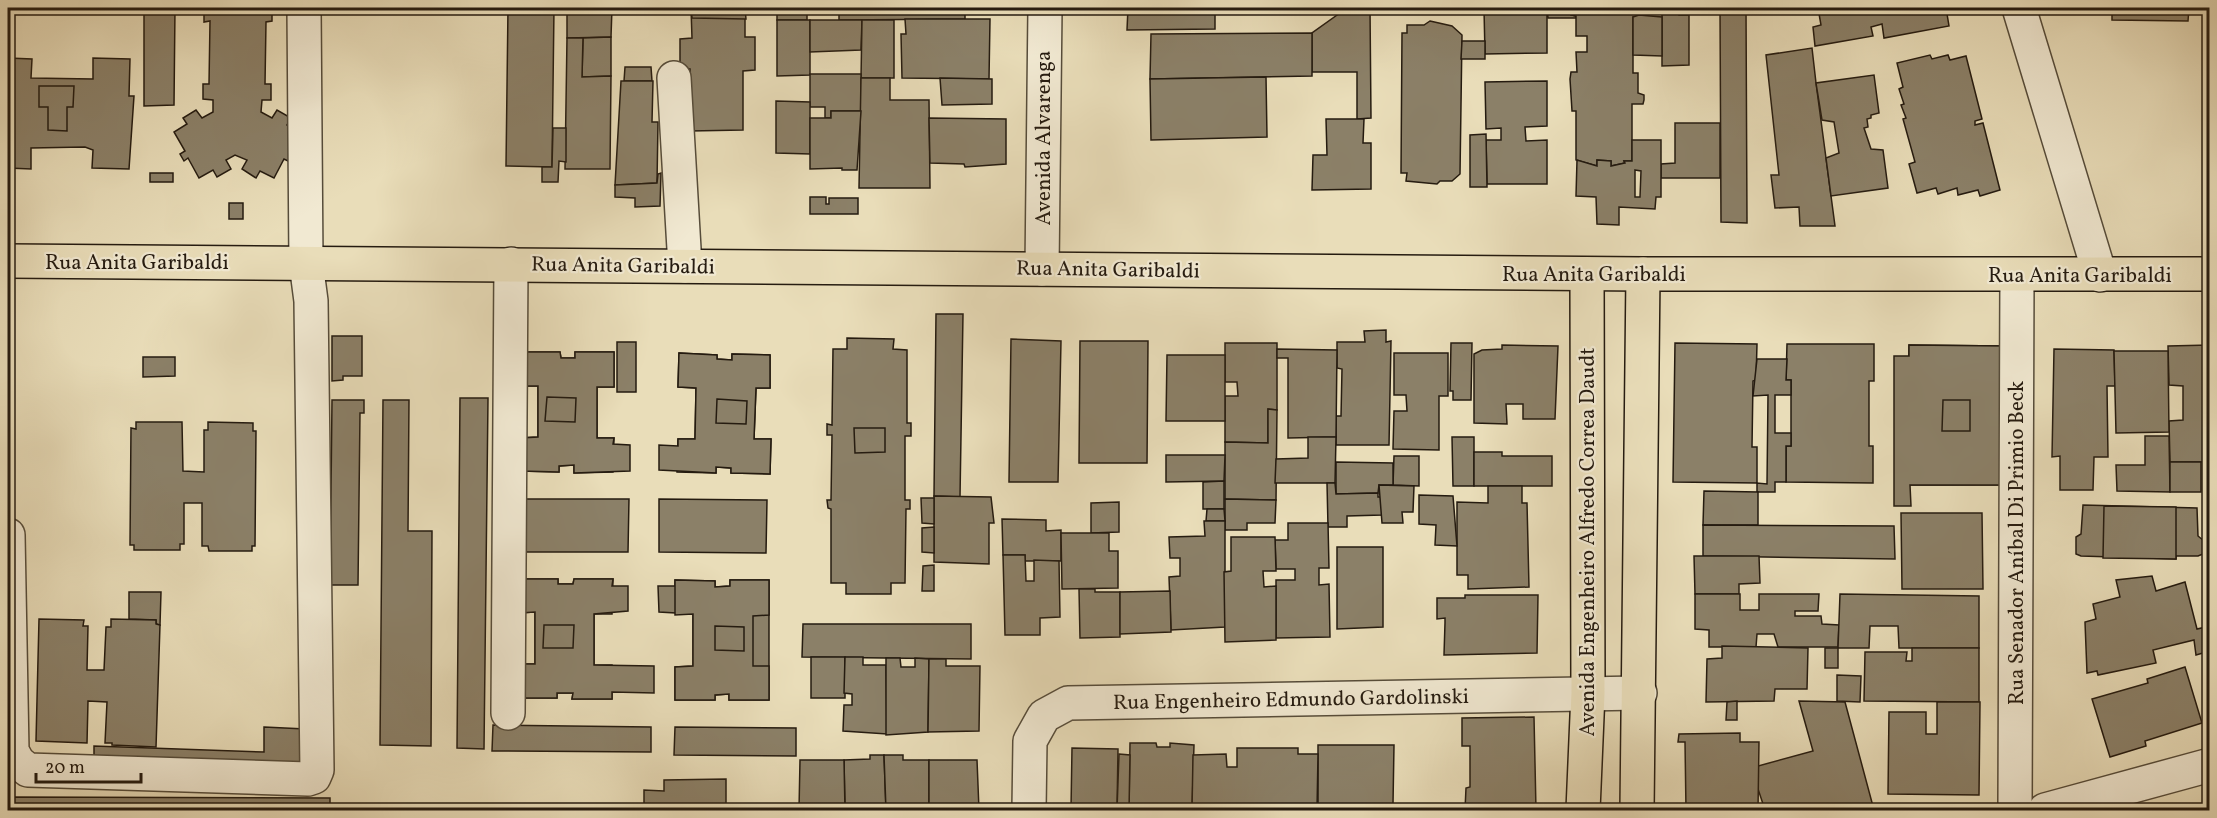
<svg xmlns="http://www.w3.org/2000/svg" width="2217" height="818" font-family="Vollkorn,serif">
<rect width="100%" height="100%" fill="#e9ddb9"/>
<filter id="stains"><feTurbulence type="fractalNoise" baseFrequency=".00333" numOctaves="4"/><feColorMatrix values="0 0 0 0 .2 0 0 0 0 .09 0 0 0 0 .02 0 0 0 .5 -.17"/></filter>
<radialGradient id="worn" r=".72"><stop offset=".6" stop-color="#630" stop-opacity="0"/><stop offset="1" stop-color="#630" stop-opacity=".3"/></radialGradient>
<g fill="#8b8068" stroke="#251b10" stroke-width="1.5" fill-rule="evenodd">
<path d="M 144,8 L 175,8 L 174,105 L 144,106 Z"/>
<path d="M 204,8 L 272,8 L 272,21 L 266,22 L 265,84 L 271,84 L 271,100 L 262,100 L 261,112 L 272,118 L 277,110 L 291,118 L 287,125 L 300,132 L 290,162 L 284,159 L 274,178 L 260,171 L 256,178 L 242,169 L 247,160 L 235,155 L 226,160 L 231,169 L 217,177 L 213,170 L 199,178 L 188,158 L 184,161 L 180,154 L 185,151 L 174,132 L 187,124 L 183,118 L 196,110 L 202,118 L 213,112 L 213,100 L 203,99 L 203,84 L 209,84 L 210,21 L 204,22 Z"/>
<path d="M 508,8 L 554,8 L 552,167 L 506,166 Z"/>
<path d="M 567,8 L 612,8 L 611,37 L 567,38 Z"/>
<path d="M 691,8 L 745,8 L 745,37 L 755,37 L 755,70 L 743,71 L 743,130 L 690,131 L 690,69 L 680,69 L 680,39 L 692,38 Z"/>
<path d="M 691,8 L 745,8 L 746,19 L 692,18 Z"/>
<rect x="777" y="8" width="30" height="12"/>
<path d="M 839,8 L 965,8 L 965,19 L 839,20 Z"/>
<path d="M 1128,8 L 1215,8 L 1215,29 L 1127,30 Z"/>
<path d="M 1347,8 L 1370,8 L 1371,118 L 1357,119 L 1357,72 L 1312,72 L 1312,33 Z"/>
<path d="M 1502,8 L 1547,10 L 1547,53 L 1485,54 L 1484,9 Z"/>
<path d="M 1547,8 L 1571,8 L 1571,15 L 1576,16 L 1576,18 L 1548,18 Z"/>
<path d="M 1571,8 L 1640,8 L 1639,17 L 1633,17 L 1633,73 L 1638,73 L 1638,93 L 1644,95 L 1644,100 L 1643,104 L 1632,104 L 1632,161 L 1624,161 L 1625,163 L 1611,166 L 1611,161 L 1597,160 L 1597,166 L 1576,160 L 1576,111 L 1572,111 L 1570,79 L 1571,72 L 1577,72 L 1576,52 L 1587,52 L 1587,36 L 1576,36 L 1576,16 L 1571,15 Z"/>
<path d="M 1662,8 L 1679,8 L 1679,15 L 1689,15 L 1689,65 L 1662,66 Z"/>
<path d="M 1720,8 L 1746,8 L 1747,223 L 1721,222 Z"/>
<path d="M 1818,8 L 1946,8 L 1949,26 L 1884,38 L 1882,24 L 1871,27 L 1873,36 L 1815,46 L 1813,27 L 1821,25 Z"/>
<path d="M 2112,8 L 2189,8 L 2188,21 L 2112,20 Z"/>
<path d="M 1639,15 L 1662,17 L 1662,56 L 1633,55 L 1633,17 Z"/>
<path d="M 905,19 L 990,19 L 989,79 L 902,78 L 901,34 L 906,34 Z"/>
<path d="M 777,20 L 810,20 L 810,75 L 777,76 Z"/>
<path d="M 810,20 L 862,20 L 861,50 L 810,52 Z"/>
<path d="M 862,20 L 894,20 L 894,78 L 861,78 Z"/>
<path d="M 1430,21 L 1452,26 L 1462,35 L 1460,174 L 1452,181 L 1440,181 L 1437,184 L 1406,181 L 1407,173 L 1401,173 L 1402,33 L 1407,33 L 1407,25 L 1424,25 Z"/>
<path d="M 1312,33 L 1312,76 L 1150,79 L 1151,34 Z"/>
<path d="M 611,37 L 611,76 L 582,77 L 583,38 Z"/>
<path d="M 567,38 L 583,38 L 582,77 L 611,76 L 610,169 L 565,169 Z"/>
<path d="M 1462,41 L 1485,41 L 1485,59 L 1461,59 Z"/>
<path d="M 1812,48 L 1816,83 L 1835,226 L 1800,226 L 1799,207 L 1775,208 L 1771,175 L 1779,175 L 1766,55 Z"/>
<path d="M 1930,55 L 1932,59 L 1948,55 L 1950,60 L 1966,56 L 1982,119 L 1975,121 L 1975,125 L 1983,123 L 2000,190 L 1980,196 L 1978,190 L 1958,195 L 1957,188 L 1938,194 L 1936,188 L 1917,193 L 1909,164 L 1915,162 L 1903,119 L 1906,118 L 1901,105 L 1904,104 L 1899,89 L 1903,87 L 1897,63 Z"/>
<path d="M 8,58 L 32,59 L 31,78 L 93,79 L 93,58 L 130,59 L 129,96 L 134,96 L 129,169 L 92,168 L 93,150 L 85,147 L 31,148 L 31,169 L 8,168 Z"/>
<path d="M 625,67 L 651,67 L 652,81 L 624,81 Z"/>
<path d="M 810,74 L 861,74 L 861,111 L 831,111 L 831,118 L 825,118 L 825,107 L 810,107 Z"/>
<path d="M 1874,75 L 1879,113 L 1871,115 L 1871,118 L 1867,119 L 1868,127 L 1864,128 L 1871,149 L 1883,150 L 1888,188 L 1831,196 L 1826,158 L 1839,153 L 1834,122 L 1822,120 L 1816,83 Z"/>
<path d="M 1266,77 L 1267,137 L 1151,140 L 1150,79 Z"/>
<path d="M 861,78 L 890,78 L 890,100 L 929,100 L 930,188 L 859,188 Z"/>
<path d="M 940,78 L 992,79 L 992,104 L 942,105 Z"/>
<path d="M 621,81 L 653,81 L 652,122 L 658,122 L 657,183 L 615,185 Z"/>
<path d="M 1547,81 L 1547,126 L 1525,127 L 1526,141 L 1547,140 L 1547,184 L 1487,184 L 1486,140 L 1501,140 L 1501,128 L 1486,129 L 1485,82 Z"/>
<path d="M 39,86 L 74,86 L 73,107 L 67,107 L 67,131 L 48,130 L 48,107 L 39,107 Z"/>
<path d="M 776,101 L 810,102 L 810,154 L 776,153 Z"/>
<path d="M 831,111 L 861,111 L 857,170 L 842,170 L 842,168 L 810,169 L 810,118 L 831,118 Z"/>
<path d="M 929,118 L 1006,119 L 1006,164 L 965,167 L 964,164 L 930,163 Z"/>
<path d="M 1326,119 L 1364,119 L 1363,143 L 1371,143 L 1371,189 L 1312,190 L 1313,155 L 1327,155 Z"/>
<path d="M 1675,123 L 1720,123 L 1720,178 L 1661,178 L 1661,164 L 1675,163 Z"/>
<path d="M 553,128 L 566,128 L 566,162 L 559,161 L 558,182 L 542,182 L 542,167 L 552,167 Z"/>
<path d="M 1486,134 L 1487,187 L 1470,187 L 1470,135 Z"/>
<path d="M 1632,140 L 1661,140 L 1661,197 L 1656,197 L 1655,209 L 1619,207 L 1619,225 L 1597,224 L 1596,197 L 1576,196 L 1577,160 L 1597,166 L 1597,160 L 1611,161 L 1611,166 L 1625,163 L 1624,161 L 1632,161 ZM 1635,170 L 1641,171 L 1640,197 L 1635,197 Z"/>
<rect x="150" y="173" width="23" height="9"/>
<path d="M 661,173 L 660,206 L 635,207 L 635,198 L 615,197 L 615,185 L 657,183 L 658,174 Z"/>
<path d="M 810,197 L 826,197 L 826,204 L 829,204 L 829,198 L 858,198 L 858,214 L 810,214 Z"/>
<rect x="229" y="203" width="14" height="16"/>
<path d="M 936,314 L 963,314 L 960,497 L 934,496 Z"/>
<path d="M 1386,330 L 1386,342 L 1391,341 L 1389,445 L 1336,445 L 1336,416 L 1341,416 L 1342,369 L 1337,368 L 1337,342 L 1365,342 L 1364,331 Z"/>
<path d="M 332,336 L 362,336 L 362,376 L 343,376 L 343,380 L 332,381 Z"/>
<path d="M 847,338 L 894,339 L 893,349 L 907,350 L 907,423 L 911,423 L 911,436 L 905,436 L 905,500 L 910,500 L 910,509 L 906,509 L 905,583 L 891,583 L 891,594 L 846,594 L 846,583 L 831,583 L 831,509 L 828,508 L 827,500 L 831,500 L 832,435 L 827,435 L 827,424 L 832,425 L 833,349 L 847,349 Z"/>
<path d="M 1011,339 L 1061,341 L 1058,482 L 1009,482 Z"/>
<path d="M 1080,341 L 1148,341 L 1147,463 L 1079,463 Z"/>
<rect x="617" y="342" width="19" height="50"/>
<path d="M 1225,343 L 1277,343 L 1277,410 L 1268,409 L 1268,443 L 1225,442 L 1225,396 L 1238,396 L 1237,382 L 1225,382 Z"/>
<path d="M 1451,343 L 1472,343 L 1471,400 L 1453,400 L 1453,391 L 1450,391 Z"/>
<path d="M 1675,343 L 1757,344 L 1756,380 L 1753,381 L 1752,447 L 1757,447 L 1757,483 L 1673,482 Z"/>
<path d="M 1787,344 L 1874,344 L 1874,381 L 1869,381 L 1869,446 L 1873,446 L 1873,483 L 1786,482 L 1786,446 L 1791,446 L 1791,380 L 1786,380 Z"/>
<path d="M 1502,345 L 1558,346 L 1555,419 L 1523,419 L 1523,404 L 1506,404 L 1507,424 L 1474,423 L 1474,354 L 1482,350 L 1502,349 Z"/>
<path d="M 1909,345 L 2004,346 L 2003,485 L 1909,485 L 1909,423 L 1942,419 L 1942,431 L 1970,431 L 1970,400 L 1943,400 L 1943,409 L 1908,410 Z"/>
<path d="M 1909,345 L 2004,346 L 2003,485 L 1910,485 L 1911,506 L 1894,506 L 1894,356 L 1909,356 Z"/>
<path d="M 2210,345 L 2210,462 L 2170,462 L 2169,421 L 2183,420 L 2183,386 L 2169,385 L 2168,346 Z"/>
<path d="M 1277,349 L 1337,350 L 1336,437 L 1288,438 L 1288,358 L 1277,358 Z"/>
<path d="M 2054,349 L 2114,350 L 2115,386 L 2107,386 L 2108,457 L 2094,457 L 2093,490 L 2060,490 L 2060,456 L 2052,457 Z"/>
<path d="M 2114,351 L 2168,351 L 2169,432 L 2116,433 Z"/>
<path d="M 521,352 L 560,352 L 561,358 L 575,358 L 575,352 L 614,352 L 614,387 L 597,387 L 597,438 L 614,438 L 613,472 L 574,473 L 574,465 L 559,466 L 559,472 L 520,471 L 520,438 L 538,437 L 538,386 L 521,386 Z"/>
<path d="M 521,352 L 560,352 L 561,358 L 575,358 L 575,352 L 614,352 L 614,387 L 597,387 L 597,438 L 614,438 L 613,444 L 630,445 L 630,471 L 574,473 L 574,465 L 559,466 L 559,472 L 520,471 L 520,438 L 538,437 L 538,386 L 521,386 Z"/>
<path d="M 679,353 L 717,355 L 717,359 L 732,360 L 732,354 L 770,355 L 770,388 L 756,388 L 754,439 L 771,439 L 770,474 L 731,473 L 731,468 L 716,467 L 716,473 L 677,472 L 678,439 L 695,439 L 696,388 L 678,387 Z"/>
<path d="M 679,353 L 717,355 L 717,359 L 732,360 L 732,354 L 770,355 L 770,388 L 756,388 L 754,439 L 771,439 L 770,474 L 731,473 L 731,468 L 716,467 L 716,473 L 659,470 L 659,445 L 678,446 L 678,439 L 695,439 L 696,388 L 678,387 Z"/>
<path d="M 1394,353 L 1448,353 L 1448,396 L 1439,396 L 1439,450 L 1393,449 L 1394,411 L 1407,411 L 1406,395 L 1394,395 Z"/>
<path d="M 1167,355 L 1225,355 L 1225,421 L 1166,421 Z"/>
<path d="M 143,357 L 175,357 L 175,376 L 143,377 Z"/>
<path d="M 1757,359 L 1787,359 L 1786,380 L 1791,380 L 1791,395 L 1775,395 L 1775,433 L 1791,433 L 1791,446 L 1786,446 L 1786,482 L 1775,482 L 1775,492 L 1757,492 L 1757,483 L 1767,484 L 1768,395 L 1753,396 Z"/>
<path d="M 547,397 L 576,398 L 575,422 L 545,421 Z"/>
<path d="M 460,398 L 488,398 L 484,749 L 457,748 Z"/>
<path d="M 717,399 L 747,401 L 746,424 L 716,423 Z"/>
<path d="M 332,400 L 364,400 L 364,413 L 360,413 L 358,585 L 330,585 Z"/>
<path d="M 383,400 L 409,400 L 408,531 L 432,531 L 431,746 L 380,745 Z"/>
<path d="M 1943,400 L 1970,400 L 1970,431 L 1942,431 Z"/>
<path d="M 1268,409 L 1277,410 L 1276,500 L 1225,499 L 1225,442 L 1268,443 Z"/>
<path d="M 136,422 L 182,422 L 183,471 L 204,472 L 204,430 L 208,430 L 208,422 L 253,423 L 253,431 L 256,431 L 255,546 L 252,546 L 252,551 L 209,551 L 208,546 L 202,546 L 202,503 L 184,503 L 184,544 L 180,544 L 180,550 L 134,550 L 134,545 L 130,545 L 131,428 L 136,429 Z"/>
<path d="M 854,428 L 885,428 L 885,452 L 855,453 Z"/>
<path d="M 2145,436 L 2169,436 L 2170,492 L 2117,491 L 2116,465 L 2145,465 Z"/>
<path d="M 1308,437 L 1336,437 L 1335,483 L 1275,483 L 1276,459 L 1308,458 Z"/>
<path d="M 1452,437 L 1474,437 L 1474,486 L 1453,486 Z"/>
<path d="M 1474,452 L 1502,452 L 1502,456 L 1552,456 L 1552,486 L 1474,486 Z"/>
<path d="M 1166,455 L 1225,455 L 1224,481 L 1166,482 Z"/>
<path d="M 1394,456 L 1419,456 L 1419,486 L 1393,485 Z"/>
<path d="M 1336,462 L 1393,463 L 1393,485 L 1379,485 L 1378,493 L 1336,494 Z"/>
<rect x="2170" y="462" width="31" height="30"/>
<path d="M 1224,481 L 1224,509 L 1203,509 L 1203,482 Z"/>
<path d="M 1327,483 L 1335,483 L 1336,494 L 1378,493 L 1378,497 L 1381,497 L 1382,515 L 1347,516 L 1347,527 L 1328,527 Z"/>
<path d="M 1379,485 L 1414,486 L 1413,512 L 1402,512 L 1403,523 L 1382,523 Z"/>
<path d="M 1488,486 L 1522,486 L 1522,503 L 1527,503 L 1529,587 L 1468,589 L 1468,575 L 1457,575 L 1457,502 L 1488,503 Z"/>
<path d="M 1704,491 L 1758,492 L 1758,525 L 1703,525 Z"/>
<path d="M 1419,495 L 1453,496 L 1457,546 L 1435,545 L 1436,525 L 1419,524 Z"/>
<path d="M 934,496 L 991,497 L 994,523 L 989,523 L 989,564 L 934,562 Z"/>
<path d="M 921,498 L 934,498 L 934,524 L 922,523 Z"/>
<path d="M 522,499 L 629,499 L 628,552 L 522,552 Z"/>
<path d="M 659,499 L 767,500 L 766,553 L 659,552 Z"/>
<path d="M 1225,499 L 1276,500 L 1275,523 L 1247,523 L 1247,530 L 1225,530 Z"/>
<path d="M 1119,502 L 1119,532 L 1091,533 L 1091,503 Z"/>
<path d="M 2083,505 L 2197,508 L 2198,536 L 2204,541 L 2203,554 L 2198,556 L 2176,556 L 2176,559 L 2081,556 L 2076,554 L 2076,537 L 2081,534 Z"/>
<path d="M 2104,506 L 2176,507 L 2176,559 L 2103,558 Z"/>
<path d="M 1207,509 L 1224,509 L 1225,521 L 1206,521 Z"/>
<path d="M 1901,513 L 1982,513 L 1983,589 L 1902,589 Z"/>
<path d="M 1002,519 L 1046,520 L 1046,531 L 1061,530 L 1061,561 L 1025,561 L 1025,555 L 1003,555 Z"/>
<path d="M 1204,521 L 1225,521 L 1225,627 L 1171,630 L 1169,577 L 1180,576 L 1180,558 L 1170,558 L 1169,537 L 1205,536 Z"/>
<path d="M 1288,523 L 1328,523 L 1329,568 L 1319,568 L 1319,585 L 1329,584 L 1330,637 L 1276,638 L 1276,580 L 1295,580 L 1295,569 L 1276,569 L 1275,540 L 1288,540 Z"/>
<path d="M 1703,525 L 1894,526 L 1895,559 L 1703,556 Z"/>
<path d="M 934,527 L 934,553 L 922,552 L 922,528 Z"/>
<path d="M 1061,533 L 1109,533 L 1109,551 L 1118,551 L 1118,588 L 1062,589 Z"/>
<path d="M 1231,537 L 1275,537 L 1276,571 L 1263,571 L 1264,587 L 1276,586 L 1276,640 L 1225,642 L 1224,572 L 1231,571 Z"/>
<path d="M 1337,547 L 1383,547 L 1383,627 L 1337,629 Z"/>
<path d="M 1003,555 L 1025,555 L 1026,581 L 1034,581 L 1034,560 L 1059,561 L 1060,617 L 1040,618 L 1040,635 L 1005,635 Z"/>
<path d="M 1694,556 L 1759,556 L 1760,583 L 1739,584 L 1739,594 L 1695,594 Z"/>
<path d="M 934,565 L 934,591 L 922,591 L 923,566 Z"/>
<path d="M 2152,576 L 2156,591 L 2185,582 L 2197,629 L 2210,626 L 2210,651 L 2196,655 L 2194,640 L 2153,650 L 2156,663 L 2098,675 L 2097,671 L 2087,673 L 2085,622 L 2096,619 L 2093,604 L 2120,597 L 2116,580 Z"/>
<path d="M 519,579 L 558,579 L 558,584 L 573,584 L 574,579 L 613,579 L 612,614 L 594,614 L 594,665 L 612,665 L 612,699 L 572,699 L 573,693 L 557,693 L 557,698 L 518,698 L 518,664 L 535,664 L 535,612 L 519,613 Z"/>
<path d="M 519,579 L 558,579 L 558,584 L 573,584 L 574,579 L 613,579 L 612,586 L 628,586 L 628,611 L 594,614 L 594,665 L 654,666 L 654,693 L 612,692 L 612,699 L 572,699 L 573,693 L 557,693 L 557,698 L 518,698 L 518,664 L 535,664 L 535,612 L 519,613 Z"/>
<path d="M 675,580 L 715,581 L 715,587 L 730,586 L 730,580 L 769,580 L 769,700 L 729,700 L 729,694 L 715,695 L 715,700 L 675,700 L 675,667 L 693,666 L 693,614 L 659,612 L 658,586 L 675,586 Z"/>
<path d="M 675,580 L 715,581 L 715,587 L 730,586 L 730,580 L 769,580 L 769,615 L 753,616 L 753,666 L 769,666 L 769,700 L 729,700 L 729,694 L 715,695 L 715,700 L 675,700 L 675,667 L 693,666 L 693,614 L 675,615 Z"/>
<path d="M 1079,589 L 1095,589 L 1095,592 L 1120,592 L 1120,637 L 1080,638 Z"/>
<path d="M 1170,591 L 1171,632 L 1120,634 L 1120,592 Z"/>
<path d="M 129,592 L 161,592 L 160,625 L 156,624 L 156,620 L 129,619 Z"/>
<path d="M 1695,594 L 1740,594 L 1740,610 L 1759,610 L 1759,594 L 1819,594 L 1818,611 L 1795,611 L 1795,616 L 1821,616 L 1822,624 L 1839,625 L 1838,647 L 1778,647 L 1774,634 L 1757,634 L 1756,647 L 1709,647 L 1709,630 L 1695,629 Z"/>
<path d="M 1840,594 L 1979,596 L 1979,648 L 1899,648 L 1898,626 L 1870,626 L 1869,648 L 1838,648 Z"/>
<path d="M 1465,595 L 1538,595 L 1537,653 L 1444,655 L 1445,623 L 1445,618 L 1437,619 L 1437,598 L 1465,598 Z"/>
<path d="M 39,619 L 84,620 L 83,626 L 88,626 L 87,670 L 104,670 L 106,627 L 111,627 L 111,619 L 156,620 L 156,624 L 160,625 L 156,747 L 112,745 L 112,743 L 105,743 L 107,702 L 88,701 L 87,743 L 36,741 Z"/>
<path d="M 803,624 L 971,624 L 971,659 L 802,657 Z"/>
<path d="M 544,625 L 574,625 L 573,648 L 543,648 Z"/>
<path d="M 715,626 L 744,627 L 744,651 L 715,650 Z"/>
<path d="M 1722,646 L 1808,648 L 1807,689 L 1775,689 L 1774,701 L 1706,702 L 1707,659 L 1722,658 Z"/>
<rect x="1825" y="648" width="13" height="20"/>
<path d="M 1912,648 L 1979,648 L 1979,702 L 1864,701 L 1865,652 L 1907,652 L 1906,661 L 1912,661 Z"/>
<rect x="811" y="657" width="34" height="41"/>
<path d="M 845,657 L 863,657 L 863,665 L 886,665 L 887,734 L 843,731 L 844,705 L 852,705 L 852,694 L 844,693 Z"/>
<path d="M 886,658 L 900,658 L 901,667 L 915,667 L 915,658 L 929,659 L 928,732 L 886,735 Z"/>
<path d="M 929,659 L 946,659 L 946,666 L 980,666 L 979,731 L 928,732 Z"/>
<path d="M 2185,667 L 2202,723 L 2145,741 L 2146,746 L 2110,757 L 2092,699 L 2148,683 L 2147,679 Z"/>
<path d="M 1837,675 L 1861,676 L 1860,702 L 1837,701 Z"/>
<path d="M 1737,701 L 1737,720 L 1726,720 L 1727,702 Z"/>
<path d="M 1799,701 L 1845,702 L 1874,810 L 1765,810 L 1758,789 L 1758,766 L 1813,751 Z"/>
<path d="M 1937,702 L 1980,702 L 1979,795 L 1888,794 L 1889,712 L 1926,712 L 1926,734 L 1937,734 Z"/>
<path d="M 1534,717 L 1536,810 L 1465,810 L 1466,788 L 1470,787 L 1470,746 L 1462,746 L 1462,718 Z"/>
<path d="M 493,725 L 651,727 L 651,752 L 492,751 Z"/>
<path d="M 264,727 L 305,729 L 304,774 L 94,768 L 94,746 L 264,752 Z"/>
<path d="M 675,727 L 796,728 L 796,756 L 674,755 Z"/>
<path d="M 1740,733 L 1740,742 L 1759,742 L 1758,810 L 1686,810 L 1685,742 L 1678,742 L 1679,734 Z"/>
<path d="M 1130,743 L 1156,743 L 1157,747 L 1170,747 L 1170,743 L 1194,745 L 1192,810 L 1129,810 Z"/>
<path d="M 1318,745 L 1394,745 L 1393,804 L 1318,806 Z"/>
<path d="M 1072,748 L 1118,749 L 1117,810 L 1071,809 Z"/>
<path d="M 1237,748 L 1298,748 L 1298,754 L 1318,754 L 1317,810 L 1221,810 L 1221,806 L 1212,806 L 1212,810 L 1192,810 L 1193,755 L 1226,754 L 1227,767 L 1237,767 Z"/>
<path d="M 1119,754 L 1130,755 L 1129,810 L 1096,810 L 1117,810 Z"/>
<path d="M 870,755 L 884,755 L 886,810 L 845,810 L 844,760 L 870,759 Z"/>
<path d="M 884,755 L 903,755 L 903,760 L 929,760 L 929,810 L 886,810 Z"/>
<path d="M 800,760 L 844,760 L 845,810 L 799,810 Z"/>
<path d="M 929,760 L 977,760 L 979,810 L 929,810 Z"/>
<path d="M 726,779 L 726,810 L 644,810 L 644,790 L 664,791 L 664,780 Z"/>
<path d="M 8,797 L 330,798 L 330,810 L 8,810 Z"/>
</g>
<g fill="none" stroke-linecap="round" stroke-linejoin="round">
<g stroke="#564c3a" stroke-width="36">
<g id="minor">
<path d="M 2019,8 L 2100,275"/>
<path d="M 674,78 L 685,266"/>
<path d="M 1042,269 L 1045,8"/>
<path d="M 8,535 L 12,751 L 18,762 L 28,770 L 308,779 L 314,777 L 317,770 L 311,301 L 306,263 L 304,8"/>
<path d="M 508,713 L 511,264"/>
<path d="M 1029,810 L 1030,741 L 1044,716 L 1068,703 L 1640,693"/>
<path d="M 2015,810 L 2017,275"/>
<path d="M 2045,810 L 2210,765"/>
</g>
</g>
<g stroke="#251b10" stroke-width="36">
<g id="major">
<path d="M 8,261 L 1643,274 L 2210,274"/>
<path d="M 1583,810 L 1588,693 L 1587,274"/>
<path d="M 1637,810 L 1643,274"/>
</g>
</g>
<use href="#minor" stroke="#f1e9d2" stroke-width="33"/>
<use href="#major" stroke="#e9ddb9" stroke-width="33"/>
</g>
<g text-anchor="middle" stroke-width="4.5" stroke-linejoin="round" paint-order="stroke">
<g font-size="21" fill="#251b10" stroke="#f1e9d2">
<text transform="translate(1043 138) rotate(-90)" y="7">Avenida Alvarenga</text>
<text x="137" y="269">Rua Anita Garibaldi</text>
<text transform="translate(623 265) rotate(1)" y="7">Rua Anita Garibaldi</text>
<text transform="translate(1108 269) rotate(1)" y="7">Rua Anita Garibaldi</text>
<text x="1594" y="281">Rua Anita Garibaldi</text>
<text x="2080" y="282">Rua Anita Garibaldi</text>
<text transform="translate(1587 542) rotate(-90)" y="7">Avenida Engenheiro Alfredo Correa Daudt</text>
<text transform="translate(2016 543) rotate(-90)" y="7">Rua Senador Aníbal Di Primio Beck</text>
<text transform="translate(1291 699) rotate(-1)" y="7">Rua Engenheiro Edmundo Gardolinski</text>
</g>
</g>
<rect width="2217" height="818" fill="none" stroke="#e9ddb9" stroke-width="30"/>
<rect x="9" y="9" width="2199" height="800" fill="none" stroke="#251b10" stroke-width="3"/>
<rect x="15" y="15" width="2187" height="788" fill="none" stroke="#251b10" stroke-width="1.5"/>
<path d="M36 773v9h105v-9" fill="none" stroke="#251b10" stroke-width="3"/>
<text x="45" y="773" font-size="18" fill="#251b10" stroke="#f1e9d2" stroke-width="4.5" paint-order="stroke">20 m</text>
<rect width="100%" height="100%" filter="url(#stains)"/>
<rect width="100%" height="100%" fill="url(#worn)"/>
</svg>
